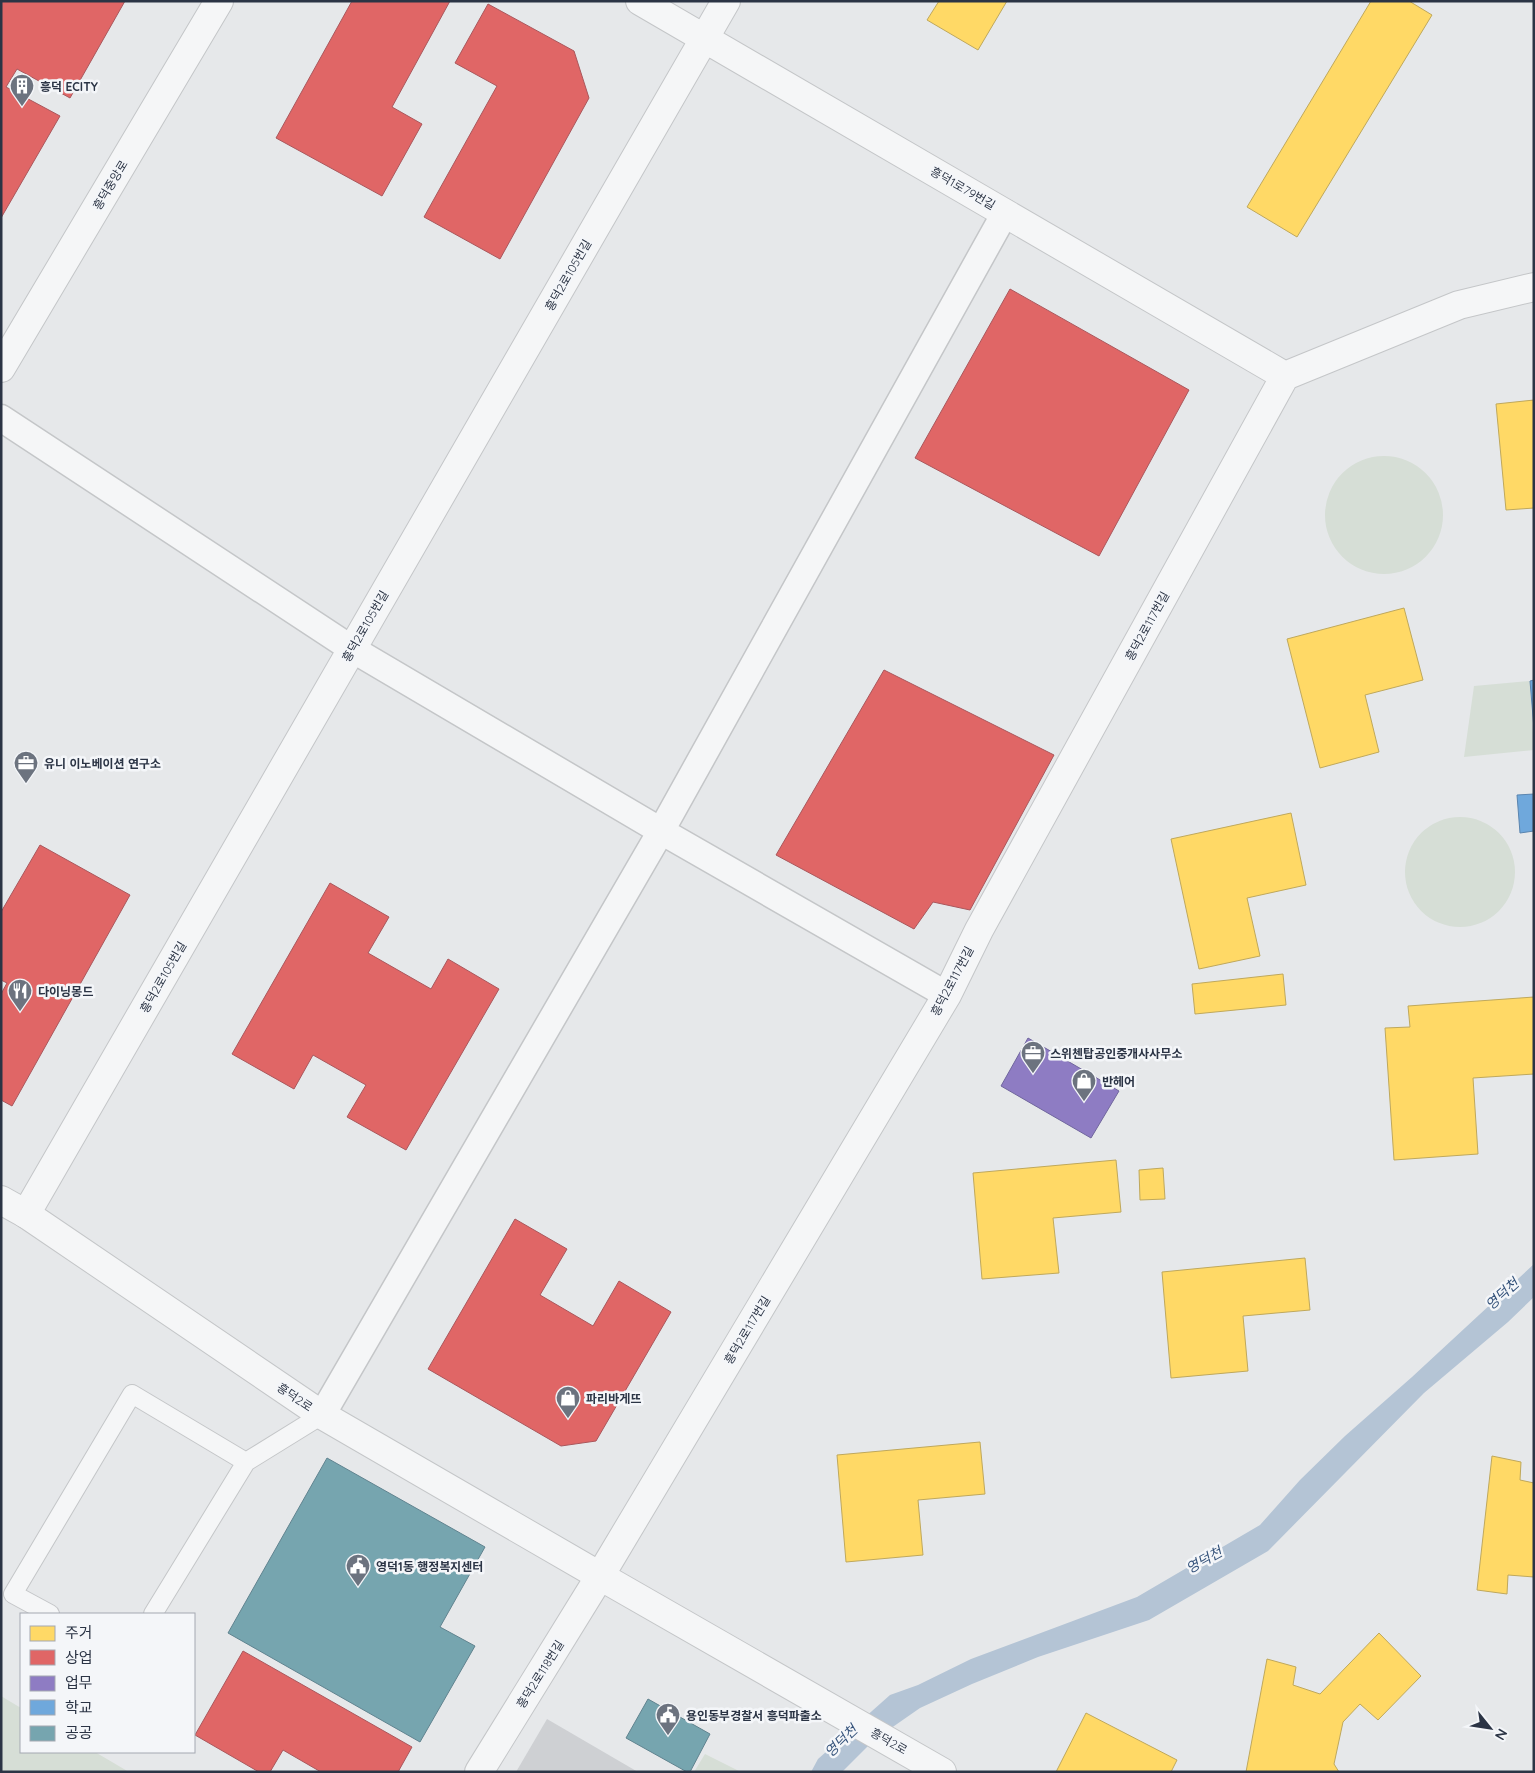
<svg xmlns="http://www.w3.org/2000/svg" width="1535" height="1773" font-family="Quicksand,'Noto Sans KR',sans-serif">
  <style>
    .green { fill: #d6ded6 }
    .water { fill: #b4c4d5 }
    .homes { fill: #ffd966; stroke: #bfa85c }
    .shops { fill: #e06666; stroke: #aa575c }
    .offices { fill: #8e7cc3; stroke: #70669d }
    .schools { fill: #6fa8dc; stroke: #5b85af }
    .public { fill: #76a5af; stroke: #60838f }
    .building { fill: #ced0d3 }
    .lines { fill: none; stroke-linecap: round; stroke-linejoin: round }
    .service-casing { stroke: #c4c6c8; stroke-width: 20 }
    .pedestrian-casing { stroke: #c4c6c8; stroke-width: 29 }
    .minor-casing { stroke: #c4c6c8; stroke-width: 30 }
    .tertiary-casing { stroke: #c4c6c8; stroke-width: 30 }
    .service { stroke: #f5f6f7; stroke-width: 18 }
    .pedestrian { stroke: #f5f6f7; stroke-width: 26 }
    .minor { stroke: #f5f6f7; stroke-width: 28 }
    .tertiary { stroke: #f5f6f7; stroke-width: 28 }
    .labels { text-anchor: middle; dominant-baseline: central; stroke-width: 5; stroke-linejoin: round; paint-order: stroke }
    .poi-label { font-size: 12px; font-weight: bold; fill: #2b3445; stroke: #f4f6f9; text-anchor: start }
    .street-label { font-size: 12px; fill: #2b3445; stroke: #f4f6f9 }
    .water-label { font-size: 14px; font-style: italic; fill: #34527a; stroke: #f4f6f9 }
  </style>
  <rect width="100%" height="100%" fill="#e6e8ea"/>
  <path class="green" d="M1325 515a59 59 0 1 1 118 0a59 59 0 1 1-118 0Z
    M1530 681 1534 750 1464 757 1474 686Z
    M1405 872a55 55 0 1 1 110 0a55 55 0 1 1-110 0Z
    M1 1696 21 1708V1752H95L129 1772H1Z
    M705 1754 741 1772H694Z"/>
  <path class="water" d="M1534 1264V1297L1508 1322 1424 1393 1268 1551 1149 1620 1038 1657 972 1684 920 1708 874 1740 842 1772H811L818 1759 890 1695 918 1685 971 1659 1137 1597 1260 1525 1300 1480 1345 1436 1412 1377Z"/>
  <path class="homes" d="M939 1H1007L978 50 927 20Z
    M1371 1H1409L1432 15 1297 237 1247 207Z
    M1534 400V508L1506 510 1496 404Z
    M1404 608 1423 680 1365 695 1379 752 1320 768 1287 639Z
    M1291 813 1306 885 1247 898 1260 956 1199 969 1171 839Z
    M1283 974 1286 1005 1195 1014 1192 984Z
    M1534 997V1074L1473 1078 1478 1154 1394 1160 1385 1028 1410 1027 1408 1006Z
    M1116 1160 1121 1212 1053 1218 1059 1273 982 1279 973 1173Z
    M1163 1168 1165 1199 1140 1200 1139 1170Z
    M1305 1258 1310 1310 1243 1316 1248 1371 1171 1378 1162 1272Z
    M980 1442 985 1494 918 1500 923 1555 846 1562 837 1455Z
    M1492 1456 1521 1462 1520 1480 1534 1483V1577L1508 1575 1507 1594 1477 1590Z
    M1379 1633 1421 1676 1378 1720 1360 1704 1343 1722 1334 1764 1339 1772H1246L1267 1659 1296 1667 1293 1685 1320 1694Z
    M1086 1713 1177 1760 1171 1772H1056Z"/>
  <path class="shops" d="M1 1H125L70 98 17 69 6 87 60 116 1 218Z
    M352 1H450L392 107 422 124 382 196 276 138Z
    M488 4 574 51 589 98 500 259 424 217 497 86 455 63Z
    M1010 289 1189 390 1099 556 915 458Z
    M884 670 1054 755 970 910 933 902 914 929 776 855Z
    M40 845 130 895 12 1106 1 1100V994L7 983 1 980V912Z
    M330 883 389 917 368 953 431 989 448 959 499 989 406 1150 347 1117 366 1085 313 1055 294 1089 232 1054Z
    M515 1219 567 1249 540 1295 593 1326 619 1281 671 1312 596 1441 561 1446 428 1369Z
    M243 1651 412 1747 398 1772H321L283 1750 270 1772H259L195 1735Z"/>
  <path class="offices" d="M1028 1038 1119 1091 1091 1138 1001 1086Z"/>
  <path class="schools" d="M1534 680V729L1530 681Z
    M1534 794V831L1520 833 1517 795Z"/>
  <path class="public" d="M327 1458 485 1547 440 1627 475 1646 420 1742 228 1633Z
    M648 1699 710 1734 690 1772H687L626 1738Z"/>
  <path class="building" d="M547 1719 638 1772H516Z"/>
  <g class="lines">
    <defs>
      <path id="service" d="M50 1614 13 1594 132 1394 246 1462
        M153 1614 246 1462 322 1415"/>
      <path id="pedestrian" d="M1 418 352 649 661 831 947 995
        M322 1415 661 831 1005 213"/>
      <path id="minor" d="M640 1 1285 376
        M1285 376 1459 305 1534 287
        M26 1214 726 1
        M600 1576 942 1772
        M479 1772 600 1576 947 995 979 930 1285 376"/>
      <path id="tertiary" d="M1 368 219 1
        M1 1200 26 1214 322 1415 600 1576"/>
    </defs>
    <use href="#service" class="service-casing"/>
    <use href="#pedestrian" class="pedestrian-casing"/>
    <use href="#minor" class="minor-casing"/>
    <use href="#tertiary" class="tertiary-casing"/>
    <use href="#service" class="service"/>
    <use href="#pedestrian" class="pedestrian"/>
    <use href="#minor" class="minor"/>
    <use href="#tertiary" class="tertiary"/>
  </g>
  <defs>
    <symbol id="building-pin" viewBox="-11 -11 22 30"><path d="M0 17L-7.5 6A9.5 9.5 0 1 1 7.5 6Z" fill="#6c737f" stroke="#f4f6f9"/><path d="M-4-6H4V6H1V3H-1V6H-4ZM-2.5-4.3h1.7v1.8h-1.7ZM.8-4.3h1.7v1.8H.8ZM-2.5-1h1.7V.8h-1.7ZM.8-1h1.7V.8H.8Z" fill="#fff"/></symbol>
    <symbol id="office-pin" viewBox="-11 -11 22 30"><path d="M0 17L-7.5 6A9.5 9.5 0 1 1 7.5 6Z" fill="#6c737f" stroke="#f4f6f9"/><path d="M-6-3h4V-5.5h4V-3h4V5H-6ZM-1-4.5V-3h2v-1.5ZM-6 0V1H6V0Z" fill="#fff"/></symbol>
    <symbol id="restaurant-pin" viewBox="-11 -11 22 30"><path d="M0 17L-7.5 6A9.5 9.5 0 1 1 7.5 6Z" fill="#6c737f" stroke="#f4f6f9"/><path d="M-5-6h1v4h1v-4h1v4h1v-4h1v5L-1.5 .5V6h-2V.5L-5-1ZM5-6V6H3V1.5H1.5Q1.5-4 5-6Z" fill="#fff"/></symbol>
    <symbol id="shop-pin" viewBox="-11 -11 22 30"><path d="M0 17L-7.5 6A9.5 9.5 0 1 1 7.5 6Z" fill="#6c737f" stroke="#f4f6f9"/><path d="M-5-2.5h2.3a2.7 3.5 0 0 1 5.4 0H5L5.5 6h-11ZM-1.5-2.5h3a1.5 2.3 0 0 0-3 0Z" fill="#fff"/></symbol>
    <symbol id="civic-pin" viewBox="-11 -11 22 30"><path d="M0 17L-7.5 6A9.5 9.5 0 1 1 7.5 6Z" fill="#6c737f" stroke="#f4f6f9"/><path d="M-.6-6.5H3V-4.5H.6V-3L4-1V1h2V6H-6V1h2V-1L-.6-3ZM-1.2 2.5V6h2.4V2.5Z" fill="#fff"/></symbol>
  </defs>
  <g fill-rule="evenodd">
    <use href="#building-pin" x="8" y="72" width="28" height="38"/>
    <use href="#office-pin" x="12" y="749" width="28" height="38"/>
    <use href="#restaurant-pin" x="6" y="977" width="28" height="38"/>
    <use href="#office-pin" x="1019" y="1039" width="28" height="38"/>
    <use href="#shop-pin" x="1070" y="1067" width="28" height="38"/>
    <use href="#shop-pin" x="554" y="1384" width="28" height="38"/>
    <use href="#civic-pin" x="344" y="1552" width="28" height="38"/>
    <use href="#civic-pin" x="654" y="1701" width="28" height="38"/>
  </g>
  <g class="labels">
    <g class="poi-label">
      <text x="40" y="86">흥덕 ECITY</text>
      <text x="44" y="763">유니 이노베이션 연구소</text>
      <text x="38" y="991">다이닝몽드</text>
      <text x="1050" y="1053">스위첸탑공인중개사사무소</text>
      <text x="1102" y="1081">반헤어</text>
      <text x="586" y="1398">파리바게뜨</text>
      <text x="376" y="1566">영덕1동 행정복지센터</text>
      <text x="686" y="1715">용인동부경찰서 흥덕파출소</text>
    </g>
    <g class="street-label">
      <text transform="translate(110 185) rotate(-59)">흥덕중앙로</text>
      <text transform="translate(963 188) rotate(30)">흥덕1로79번길</text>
      <text transform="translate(568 275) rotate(-60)">흥덕2로105번길</text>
      <text transform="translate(365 626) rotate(-60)">흥덕2로105번길</text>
      <text transform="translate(1147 626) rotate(-61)">흥덕2로117번길</text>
      <text transform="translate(163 977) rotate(-60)">흥덕2로105번길</text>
      <text transform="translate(952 981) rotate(-62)">흥덕2로117번길</text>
      <text transform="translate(747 1330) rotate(-59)">흥덕2로117번길</text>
      <text transform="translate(295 1397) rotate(34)">흥덕2로</text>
      <text transform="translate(540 1674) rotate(-58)">흥덕2로118번길</text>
      <text transform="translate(889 1741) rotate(30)">흥덕2로</text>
    </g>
    <g class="water-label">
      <text transform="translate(1502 1294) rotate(-42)">영덕천</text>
      <text transform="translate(1204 1560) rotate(-29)">영덕천</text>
      <text transform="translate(841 1741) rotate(-44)">영덕천</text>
    </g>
  </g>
  <rect width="1535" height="1773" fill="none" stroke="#2b3445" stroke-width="5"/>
  <rect x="20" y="1613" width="175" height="140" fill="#f4f6f9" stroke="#a4a8b1"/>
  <rect x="30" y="1626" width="25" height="15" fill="#ffd966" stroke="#a4a8b1"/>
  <text x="65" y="1638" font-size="15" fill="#2b3445">주거</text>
  <rect x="30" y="1650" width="25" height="15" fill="#e06666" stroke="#a4a8b1"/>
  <text x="65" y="1663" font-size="15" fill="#2b3445">상업</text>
  <rect x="30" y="1676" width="25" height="15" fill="#8e7cc3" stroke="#a4a8b1"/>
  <text x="65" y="1688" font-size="15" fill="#2b3445">업무</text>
  <rect x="30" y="1700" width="25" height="15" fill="#6fa8dc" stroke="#a4a8b1"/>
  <text x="65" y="1713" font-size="15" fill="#2b3445">학교</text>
  <rect x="30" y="1726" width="25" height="15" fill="#76a5af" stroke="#a4a8b1"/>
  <text x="65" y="1738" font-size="15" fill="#2b3445">공공</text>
  <g transform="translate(1490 1728) rotate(120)" stroke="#f4f6f9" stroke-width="4" paint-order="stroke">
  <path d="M0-4L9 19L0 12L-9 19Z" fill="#2b3445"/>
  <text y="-8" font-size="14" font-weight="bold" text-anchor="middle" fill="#2b3445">N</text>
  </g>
</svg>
